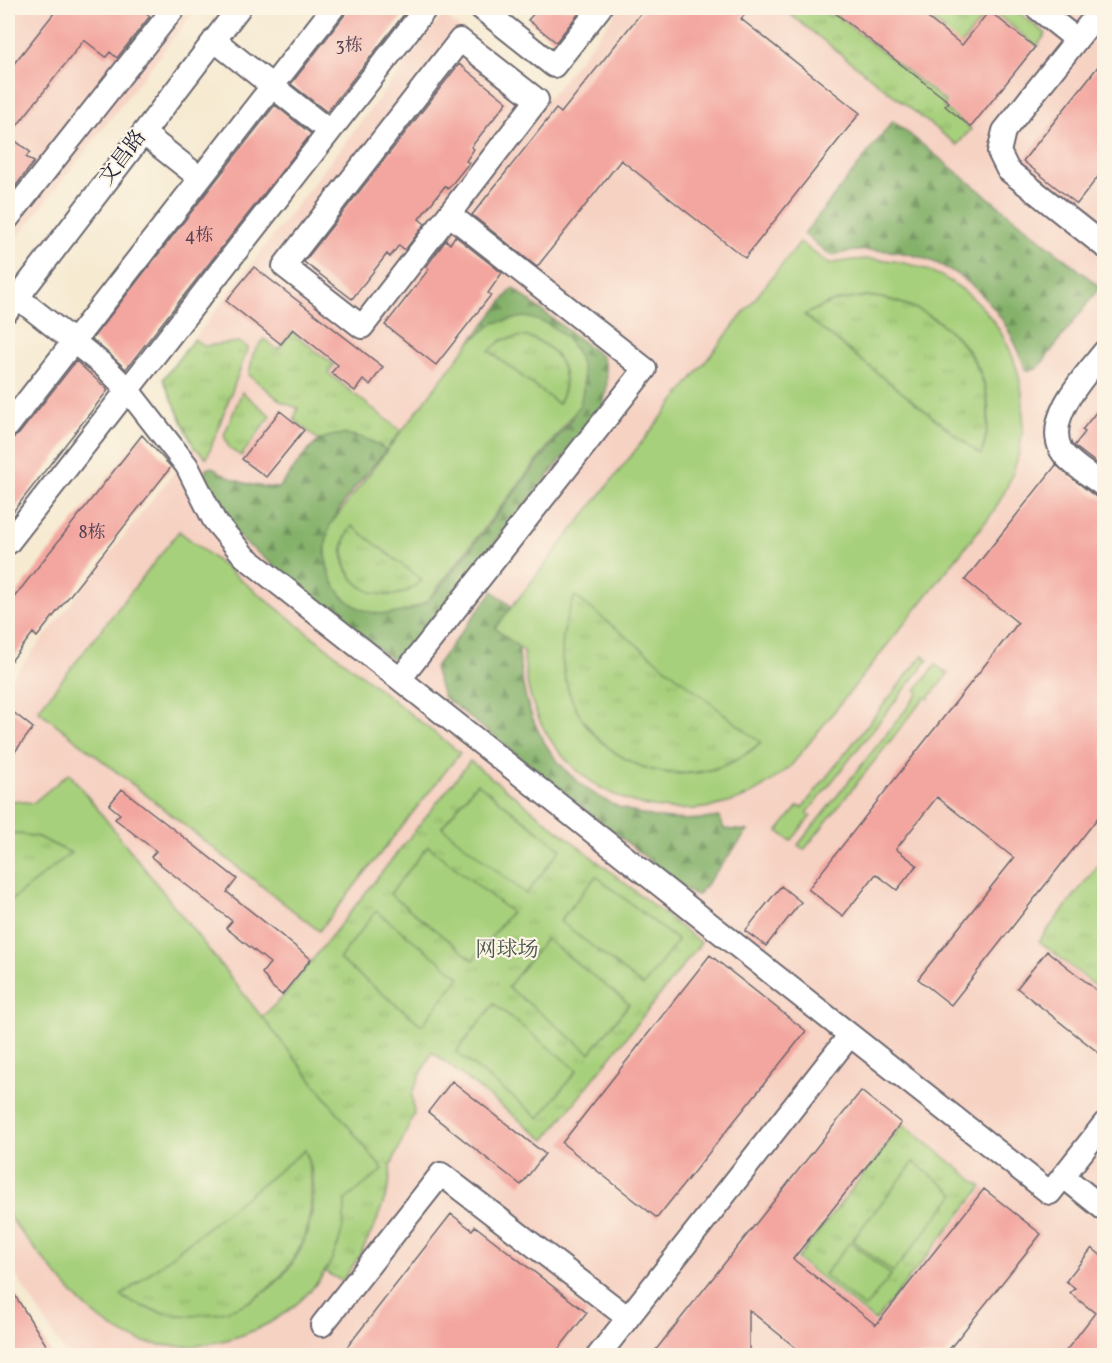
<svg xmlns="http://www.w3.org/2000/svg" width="1112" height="1363" font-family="Vollkorn,'Noto Serif SC',serif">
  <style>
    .built { fill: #f6d2c3 }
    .grass { fill: url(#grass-tufts); stroke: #64795b; stroke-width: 1.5 }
    .forest { fill: url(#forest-firs); stroke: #546a53; stroke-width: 1.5 }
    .pitch { fill: #a7d07b; stroke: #64795b; stroke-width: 1.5; fill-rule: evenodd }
    .building { fill: #f3a69f }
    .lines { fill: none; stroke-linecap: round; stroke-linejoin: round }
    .minor-casing { stroke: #6c6870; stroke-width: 26 }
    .minor { stroke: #fff; stroke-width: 22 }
    .labels { text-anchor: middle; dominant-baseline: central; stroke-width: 4.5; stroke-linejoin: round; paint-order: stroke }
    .number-label { font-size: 18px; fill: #564354 }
    .street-label { font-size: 21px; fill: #22223b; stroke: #fcf5e5 }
    .park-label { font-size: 21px; fill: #4a564e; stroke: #fcf5e5 }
  </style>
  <defs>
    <pattern id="grass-tufts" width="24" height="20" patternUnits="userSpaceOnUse" patternTransform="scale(1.5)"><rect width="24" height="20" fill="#a7d07b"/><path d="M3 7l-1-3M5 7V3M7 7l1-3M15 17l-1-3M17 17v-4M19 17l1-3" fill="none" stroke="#8fb26b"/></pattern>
    <pattern id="forest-firs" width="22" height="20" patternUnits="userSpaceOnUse" patternTransform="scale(1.5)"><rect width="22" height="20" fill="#85b26b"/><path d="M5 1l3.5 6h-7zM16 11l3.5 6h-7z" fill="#6c9059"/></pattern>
  </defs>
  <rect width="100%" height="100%" fill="#fcf5e5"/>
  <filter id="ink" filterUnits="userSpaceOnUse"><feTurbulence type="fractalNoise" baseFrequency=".0167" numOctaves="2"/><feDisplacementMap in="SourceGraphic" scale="12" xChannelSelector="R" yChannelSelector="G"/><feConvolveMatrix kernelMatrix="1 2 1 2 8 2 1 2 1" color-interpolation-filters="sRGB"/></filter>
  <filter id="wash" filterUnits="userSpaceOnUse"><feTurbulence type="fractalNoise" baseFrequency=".008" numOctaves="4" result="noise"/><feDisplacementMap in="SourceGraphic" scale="24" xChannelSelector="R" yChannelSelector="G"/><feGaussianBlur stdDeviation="1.35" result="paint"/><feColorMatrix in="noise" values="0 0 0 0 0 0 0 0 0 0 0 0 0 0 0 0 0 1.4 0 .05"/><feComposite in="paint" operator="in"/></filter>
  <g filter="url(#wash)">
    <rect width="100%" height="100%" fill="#f6ead1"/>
    <path class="built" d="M8 8H197L8 250Z
      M620 8H1104V1355L164 1356 139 1351 130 1355H66L8 1263V683L194 447 163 379 443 15 549 98Z"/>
    <path class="grass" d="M782 8H818L830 17 833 13 946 102 943 107 971 129 957 145Z
      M917 8H1013L1046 34 1037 46 990 9 956 51 940 38 945 30Z
      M866 296C948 303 1009 372 981 455L804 315 831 302Z
      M292 332 334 365 328 373 401 431 386 450C367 436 341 433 319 441L294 419 298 408 282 402 249 375 253 354 264 339 278 350Z
      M523 336C557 343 575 373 558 405L488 350 502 340Z
      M194 339 204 346 239 342 248 348 207 458 194 447 163 379Z
      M242 392 271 416 241 456 229 448 224 435Z
      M352 525 422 580C382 621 322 574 352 525Z
      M575 595 761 742C658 830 519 717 575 595Z
      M470 761 701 943 545 1140 432 1052 412 1093 414 1114 391 1166 389 1187 376 1223 359 1257 342 1281 325 1272 342 1229 345 1200 262 1017 283 997Z
      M8 832 38 837 71 853 8 903Z
      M1104 858V980L1098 988 1039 941Z
      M903 1124 982 1187 875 1321 797 1259Z
      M305 1149C340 1267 228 1358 121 1296Z"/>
    <path class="forest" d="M893 121 1100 287 1038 368 1026 371C997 280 924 235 830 255L804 234Z
      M513 288 602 357C609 377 608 390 602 409L402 659 396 661 387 656 243 541 225 521 204 478 206 469 212 467C234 482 252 487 278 488 291 475 305 450 319 441 340 428 369 437 386 450 351 495 297 539 343 597 385 610 403 626 438 590L571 420 583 392 575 348 494 323 470 342Z
      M493 591 512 607 496 628 519 647C521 761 606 835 720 817L724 829 748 831 698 895 692 894 443 696 434 668Z"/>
    <path class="pitch" d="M800 242 829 264C980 230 1077 389 991 515L790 767C771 782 751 797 728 803 623 832 525 759 524 651L495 628ZM866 296C947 302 1011 372 981 455L804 315 831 302ZM575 596 761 743C658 830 519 717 575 596Z
      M524 317C570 325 593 363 579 407L427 601C368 638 310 591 330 525L470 342 494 323ZM523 336C556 342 576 373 558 404L489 351 502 340ZM352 526 421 579 422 580C381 622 319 569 352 526Z
      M179 531 460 753 319 931 38 710Z
      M923 655 928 660 807 813 811 816 791 841 778 831 798 806 802 808Z
      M936 665 948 674 928 699 925 697 804 850 798 845 919 693 916 690Z
      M69 773 383 1170 345 1200C347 1301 235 1363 143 1342 100 1328 74 1297 47 1263 39 1253 10 1222 8 1212 4 1200 8 1152 8 1135 8 1058 7 981 8 903L71 853 38 837 8 832V800L33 803ZM305 1150C314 1169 315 1192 312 1212 297 1305 198 1342 121 1296Z
      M477 783 561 849 526 894 442 827Z
      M428 846 511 912 473 960 390 894Z
      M596 876 678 941 643 986 560 921Z
      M376 911 460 977 422 1025 339 959Z
      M546 939 629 1004 590 1053 508 987Z
      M494 1004 577 1070 539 1118 456 1052Z
      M914 1162 955 1194 893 1272 852 1240Z
      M850 1242 891 1275 865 1308 824 1275Z"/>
    <g id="blocks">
      <path class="building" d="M58 8H140L150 16 117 58 110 52 106 57 84 40 9 136 30 152 26 157 34 162 8 196V71Z
        M347 8H409L327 112 291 84 344 16Z
        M539 8H583L556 42 528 20Z
        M645 8H750L741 19 860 113 745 258 621 160 537 267 472 215 556 109 561 113Z
        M829 8H915L962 45 989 11 1035 47 971 127 945 106 949 102Z
        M1104 59V169L1077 204 1023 161Z
        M459 64 507 102 471 147 474 149 466 161 469 163 448 189 445 186 419 219 425 224 405 250 399 245 390 257 387 254 352 299 304 262Z
        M275 105 311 134 126 369 92 339Z
        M455 236 502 273 488 293 491 295 436 365 385 325 429 269 426 267 446 240 450 244Z
        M254 267 383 367 370 385 363 380 355 391 331 373 338 365 293 329 281 344 226 301Z
        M76 361 108 390 8 518V441L19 434Z
        M1104 402V469L1074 446 1085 432 1082 430Z
        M280 411 304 430 266 477 242 459Z
        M142 435 171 467 37 637 33 633 8 665V605Z
        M1056 465 1096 497 1104 499V810L951 1005 918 979 1014 858 937 797 896 849 917 865 897 890 876 874 843 916 808 889 1018 623 965 580Z
        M8 708 33 728 8 761Z
        M122 789 237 879 227 892 311 959 282 995 272 987 262 973 270 963 226 928 232 921 151 857 156 851 115 819 120 814 109 805Z
        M781 886 801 902 766 946 745 931Z
        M1047 951 1104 996V1057L1017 988Z
        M710 955 806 1031 657 1218 562 1143Z
        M452 1081 545 1154 521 1185 428 1112Z
        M861 1091 901 1123 793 1259 876 1325 984 1189 1041 1234 944 1356H806L749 1310V1356H651Z
        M451 1214 472 1230 475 1226 587 1313 553 1356H340Z
        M1092 1248 1104 1258V1356H1062L1095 1313 1070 1293 1075 1288 1066 1281Z
        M8 1284 53 1356H8Z"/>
    </g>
  </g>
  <g filter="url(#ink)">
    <use href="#blocks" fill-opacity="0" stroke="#6c6870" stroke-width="1.5"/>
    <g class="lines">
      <defs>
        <path id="minor" d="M481 8 554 66 600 8
          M1037 8 1076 39
          M1102 8 1004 131 999 152 1008 170 1104 246
          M214 40 329 131
          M460 40 537 100 362 327 284 266Z
          M143 133 200 178
          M8 218 174 8
          M17 297 103 365 127 389 187 466 214 520 244 556 1050 1193 1104 1124
          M8 310 239 8
          M1104 352C1086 375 1044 417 1061 450 1069 464 1092 476 1104 486
          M8 426 333 8
          M8 543 426 8
          M400 679 645 369 449 214
          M1063 1176 1104 1209
          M322 1325 441 1174 628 1318
          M598 1356 850 1035"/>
      </defs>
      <use href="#minor" class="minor-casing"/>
      <use href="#minor" class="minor"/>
    </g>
  </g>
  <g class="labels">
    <g class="number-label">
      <text x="349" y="46">3栋</text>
      <text x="199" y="236">4栋</text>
      <text x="92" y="533">8栋</text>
    </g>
    <g class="street-label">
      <text transform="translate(123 158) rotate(-53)">文昌路</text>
    </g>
    <g class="park-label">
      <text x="507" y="950">网球场</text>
    </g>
  </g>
  <rect width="1112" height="1363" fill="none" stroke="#fcf5e5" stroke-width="30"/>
</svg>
